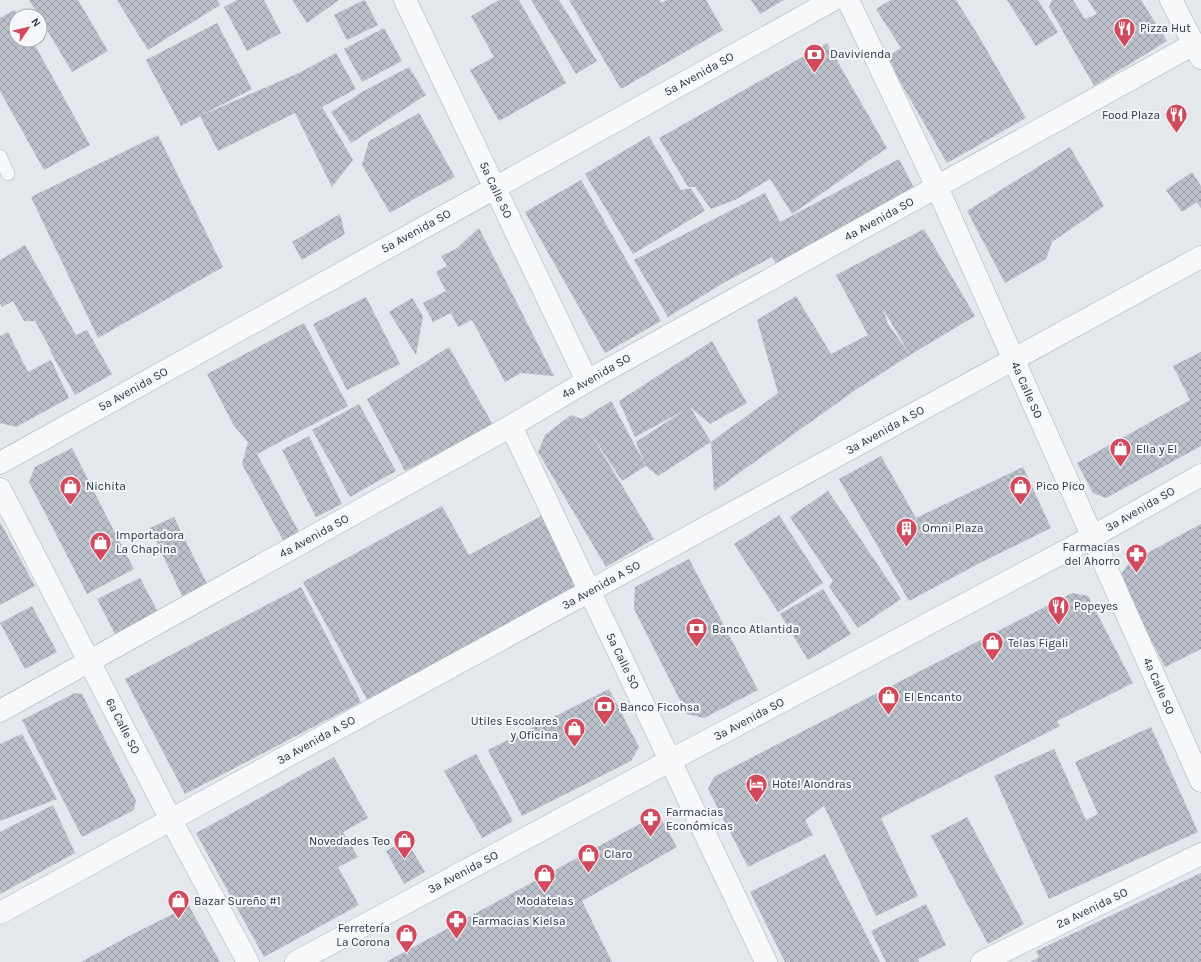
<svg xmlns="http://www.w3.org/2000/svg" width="1201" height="962" font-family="Karla,sans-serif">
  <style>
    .building { fill: url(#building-cross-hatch); fill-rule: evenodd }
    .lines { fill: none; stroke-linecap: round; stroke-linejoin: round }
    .service-casing { stroke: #a9aeb7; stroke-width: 14 }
    .minor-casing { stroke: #a9aeb7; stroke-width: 23 }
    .tertiary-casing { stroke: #a9aeb7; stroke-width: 23 }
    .service { stroke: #f7f8fa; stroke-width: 13 }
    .minor { stroke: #f7f8fa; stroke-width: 22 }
    .tertiary { stroke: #f7f8fa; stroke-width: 22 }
    .labels { text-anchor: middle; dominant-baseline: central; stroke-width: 4; stroke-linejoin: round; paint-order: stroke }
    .poi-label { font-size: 12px; fill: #2b3445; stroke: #f4f6f9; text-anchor: start }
    .street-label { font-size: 12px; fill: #2b3445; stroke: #f4f6f9 }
  </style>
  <defs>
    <pattern id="building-cross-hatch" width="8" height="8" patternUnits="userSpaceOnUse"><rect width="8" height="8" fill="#bbc0ca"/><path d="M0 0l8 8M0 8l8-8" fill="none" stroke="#989da6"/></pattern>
  </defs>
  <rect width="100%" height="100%" fill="#e4e7ec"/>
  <path class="building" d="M29 0H78L108 51 72 72 40 18V16H39Z
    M117 0H217L220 5 148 50Z
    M237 0H264L281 33 247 51 224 7Z
    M292 0H339L307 23Z
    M364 0H365L378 25 347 40 334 15Z
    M499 0H519L566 83 499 121 470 70 494 57 471 16Z
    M531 0H559L597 61 576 74Z
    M569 0H660L661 3 667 0H706L723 30 621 89Z
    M751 0H784L760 14Z
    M891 0H956L978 35 1026 118 947 163 899 80 888 56 901 48 876 9Z
    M1007 0H1038L1058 32 1036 46Z
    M1052 0H1073L1085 19 1097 14 1088 0H1141L1167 41 1094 86 1049 7Z
    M15 10 18 16H16V40H32L90 145 44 170 0 91V18Z
    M217 23 252 89 181 126 146 60Z
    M384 28 402 61 362 82 344 49Z
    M827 43 887 148 792 214 770 179 735 200 711 209 695 187H688L659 138Z
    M336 53 356 89 322 107 353 160 332 187 295 113 218 151 200 116 301 72Z
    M409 67 426 95 351 143 331 112 362 92Z
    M419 113 455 177 421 195 390 213 362 165 369 141Z
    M158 135 223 267 98 338 31 197Z
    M649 136 681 190 691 188 705 211 633 254 585 174Z
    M1070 147 1104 206 1052 242 1046 259 1005 283 967 211Z
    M899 159 916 192 777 266 772 257 725 282 668 317 634 260 765 193 780 222Z
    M1192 172 1201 186V208L1197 202 1182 212 1166 190Z
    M581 180 661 321 605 353 525 212Z
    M340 214 345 234 302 260 292 242Z
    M479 228 554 376 521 373 505 382 472 320 458 327 451 313 433 322 423 303 446 291 436 272 447 266 441 256 456 249Z
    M924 229 975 316 910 355 854 391 714 491 711 442 778 393 757 320 796 296 831 354 868 335 836 275ZM883 309 909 353 888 324Z
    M25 245 76 335 87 330 112 374 75 395 50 351 64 342 51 350 35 321H24L13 301 2 307 0 303V260Z
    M366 297 400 364 347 390 313 324Z
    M412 298 423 316 416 355 389 312Z
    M304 323 348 406 257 454 300 534 284 542 242 464 248 442 234 426 207 374Z
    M8 332 28 372 51 360 69 398 16 427 0 423V336Z
    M712 341 747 403 710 424 690 407 711 442 658 476 646 466 622 481 588 429 654 539 606 567 538 452 545 435 571 415 582 419 611 401 645 464 636 442 685 410 635 437 619 401Z
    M449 347 493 425 405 471 367 399Z
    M1201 352V446L1106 498 1093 493 1077 463 1190 400 1173 366Z
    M359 404 396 471 350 497 312 430Z
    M309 436 342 504 316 517 282 450Z
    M72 448 113 529 134 569 87 594 29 482 35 467Z
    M881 456 916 518 1023 467 1051 528 978 564 909 601 839 479Z
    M828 491 901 599 858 628 829 587 833 581 790 517Z
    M442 506 469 555 541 516 581 588 369 703 303 582Z
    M779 515 823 583 778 612 734 544Z
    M174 517 207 584 182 596 150 528Z
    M0 522 35 586 0 605Z
    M1201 524V649L1165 667 1119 577 1129 563Z
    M689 559 758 690 704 718 687 714 634 609 635 587Z
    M140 578 158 612 115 634 97 599Z
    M301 587 361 702 185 794 125 679Z
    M823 589 851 634 808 660 780 614Z
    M1072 593 1088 596 1133 683 1057 721 1060 726 881 818 918 896 876 916 824 806 805 820 813 835 748 867 708 789 714 777Z
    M32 606 57 652 25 669 0 623Z
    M609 689 639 747 631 761 522 816 488 750Z
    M75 693 82 694 136 801 134 810 82 837 22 720Z
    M1151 727 1198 832 1049 899 994 776 1054 749 1086 820 1098 814 1075 762Z
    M22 734 57 799 0 821V744Z
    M476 754 513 821 482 838 444 771Z
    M334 757 368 818 343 832 358 857 338 867 359 905 264 957 196 833Z
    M53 805 75 853 0 894V832Z
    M658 814 677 847 582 901 612 962H386Z
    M967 817 1024 924 988 944 931 836Z
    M406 840 425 872 404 884 386 851Z
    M825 854 880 962H785L750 892Z
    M1201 873V962H1030L1039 957 1036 951Z
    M926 904 946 945 918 959 919 962H886L871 931Z
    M189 906 220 962H81L131 935Z"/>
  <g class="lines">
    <defs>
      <path id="service" d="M0 156 8 174"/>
      <path id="minor" d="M405 0 587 381
        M848 0 937 187 1201 781
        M1171 0 1201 58
        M511 426 766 962
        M0 463 833 0
        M0 489 171 820 248 962
        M0 711 511 426 587 381 1194 44
        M0 913 1201 257
        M982 962 1201 854"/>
      <path id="tertiary" d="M296 962 671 760 1092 537 1201 475"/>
    </defs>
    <use href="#service" class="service-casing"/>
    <use href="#minor" class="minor-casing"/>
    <use href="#tertiary" class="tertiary-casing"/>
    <use href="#service" class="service"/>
    <use href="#minor" class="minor"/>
    <use href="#tertiary" class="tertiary"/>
  </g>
  <defs>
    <symbol id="restaurant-pin" viewBox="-11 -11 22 30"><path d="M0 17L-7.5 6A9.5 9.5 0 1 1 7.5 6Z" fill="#d1495b" stroke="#f4f6f9"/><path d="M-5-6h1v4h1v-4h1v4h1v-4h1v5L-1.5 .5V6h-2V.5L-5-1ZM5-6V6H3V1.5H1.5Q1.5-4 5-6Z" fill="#fff"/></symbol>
    <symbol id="bank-pin" viewBox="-11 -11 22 30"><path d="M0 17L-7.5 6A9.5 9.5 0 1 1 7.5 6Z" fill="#d1495b" stroke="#f4f6f9"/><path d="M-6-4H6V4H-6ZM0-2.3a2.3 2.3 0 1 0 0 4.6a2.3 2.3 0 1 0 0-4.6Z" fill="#fff"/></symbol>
    <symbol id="shop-pin" viewBox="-11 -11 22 30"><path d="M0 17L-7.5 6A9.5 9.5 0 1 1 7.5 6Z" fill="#d1495b" stroke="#f4f6f9"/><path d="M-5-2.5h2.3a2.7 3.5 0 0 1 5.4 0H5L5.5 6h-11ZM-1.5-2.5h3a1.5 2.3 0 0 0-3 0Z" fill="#fff"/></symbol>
    <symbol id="building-pin" viewBox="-11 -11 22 30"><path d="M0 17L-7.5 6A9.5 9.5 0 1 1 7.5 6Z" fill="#d1495b" stroke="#f4f6f9"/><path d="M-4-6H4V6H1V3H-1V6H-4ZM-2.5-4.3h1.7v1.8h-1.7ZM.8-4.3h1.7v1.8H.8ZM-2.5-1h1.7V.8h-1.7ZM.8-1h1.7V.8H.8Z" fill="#fff"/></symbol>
    <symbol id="pharmacy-pin" viewBox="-11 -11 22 30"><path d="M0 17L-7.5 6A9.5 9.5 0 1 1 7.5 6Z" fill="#d1495b" stroke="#f4f6f9"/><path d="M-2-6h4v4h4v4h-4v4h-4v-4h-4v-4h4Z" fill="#fff"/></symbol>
    <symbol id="hotel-pin" viewBox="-11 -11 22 30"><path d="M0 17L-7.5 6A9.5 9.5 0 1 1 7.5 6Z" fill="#d1495b" stroke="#f4f6f9"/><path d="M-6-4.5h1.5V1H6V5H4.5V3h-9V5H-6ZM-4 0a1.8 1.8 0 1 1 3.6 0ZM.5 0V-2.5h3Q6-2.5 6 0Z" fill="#fff"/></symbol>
  </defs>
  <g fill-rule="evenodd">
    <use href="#restaurant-pin" x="1112" y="16" width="25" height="34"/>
    <use href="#bank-pin" x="802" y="42" width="25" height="34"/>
    <use href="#restaurant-pin" x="1164" y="102" width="25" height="34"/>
    <use href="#shop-pin" x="1108" y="436" width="25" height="34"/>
    <use href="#shop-pin" x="58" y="474" width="25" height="34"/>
    <use href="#shop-pin" x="1008" y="474" width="25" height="34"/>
    <use href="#building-pin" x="894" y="516" width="25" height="34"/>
    <use href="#shop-pin" x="88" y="530" width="25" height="34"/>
    <use href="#pharmacy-pin" x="1124" y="542" width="25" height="34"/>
    <use href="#restaurant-pin" x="1046" y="594" width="25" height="34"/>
    <use href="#bank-pin" x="684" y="616" width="25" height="34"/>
    <use href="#shop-pin" x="980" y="630" width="25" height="34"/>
    <use href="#shop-pin" x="876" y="684" width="25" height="34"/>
    <use href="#bank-pin" x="592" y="694" width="25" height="34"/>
    <use href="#shop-pin" x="562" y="716" width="25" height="34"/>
    <use href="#hotel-pin" x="744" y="772" width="25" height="34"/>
    <use href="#pharmacy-pin" x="638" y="806" width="25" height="34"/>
    <use href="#shop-pin" x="392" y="828" width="25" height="34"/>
    <use href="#shop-pin" x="576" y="842" width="25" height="34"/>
    <use href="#shop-pin" x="532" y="862" width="25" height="34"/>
    <use href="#shop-pin" x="166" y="888" width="25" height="34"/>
    <use href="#pharmacy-pin" x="444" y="908" width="25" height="34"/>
    <use href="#shop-pin" x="394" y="922" width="25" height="34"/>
  </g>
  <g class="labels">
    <g class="poi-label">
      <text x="1140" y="28">Pizza Hut</text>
      <text x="830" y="54">Davivienda</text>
      <text x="1160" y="115" text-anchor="end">Food Plaza</text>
      <text x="1136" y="449">Ella y El</text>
      <text x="86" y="486">Nichita</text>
      <text x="1036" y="486">Pico Pico</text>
      <text x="922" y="528">Omni Plaza</text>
      <text x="116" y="535">Importadora<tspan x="116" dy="14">La Chapina</tspan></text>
      <text x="1120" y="547" text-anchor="end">Farmacias<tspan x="1120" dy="14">del Ahorro</tspan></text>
      <text x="1074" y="606">Popeyes</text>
      <text x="712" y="629">Banco Atlantida</text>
      <text x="1008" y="643">Telas Figali</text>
      <text x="904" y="697">El Encanto</text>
      <text x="620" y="707">Banco Ficohsa</text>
      <text x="558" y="721" text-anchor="end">Utiles Escolares<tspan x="558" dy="14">y Oficina</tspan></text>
      <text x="772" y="784">Hotel Alondras</text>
      <text x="666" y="812">Farmacias<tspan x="666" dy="14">Económicas</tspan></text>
      <text x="390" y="841" text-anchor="end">Novedades Teo</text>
      <text x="604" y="854">Claro</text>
      <text x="194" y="901">Bazar Sureño #1</text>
      <text x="545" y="901" text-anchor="middle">Modatelas</text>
      <text x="472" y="921">Farmacias Kielsa</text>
      <text x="390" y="928" text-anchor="end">Ferretería<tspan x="390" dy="14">La Corona</tspan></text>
    </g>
    <g class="street-label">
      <text transform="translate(699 74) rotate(-29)">5a Avenida SO</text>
      <text transform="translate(496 190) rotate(65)">5a Calle SO</text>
      <text transform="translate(879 219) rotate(-29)">4a Avenida SO</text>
      <text transform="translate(416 231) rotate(-29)">5a Avenida SO</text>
      <text transform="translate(596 376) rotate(-30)">4a Avenida SO</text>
      <text transform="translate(133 389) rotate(-29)">5a Avenida SO</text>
      <text transform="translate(1027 390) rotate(66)">4a Calle SO</text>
      <text transform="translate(885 430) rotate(-29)">3a Avenida A SO</text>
      <text transform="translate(1140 509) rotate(-30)">3a Avenida SO</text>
      <text transform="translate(314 536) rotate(-29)">4a Avenida SO</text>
      <text transform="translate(601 585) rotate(-29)">3a Avenida A SO</text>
      <text transform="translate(623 661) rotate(64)">5a Calle SO</text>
      <text transform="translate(1159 686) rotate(66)">4a Calle SO</text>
      <text transform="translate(749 719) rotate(-28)">3a Avenida SO</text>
      <text transform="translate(123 726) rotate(63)">6a Calle SO</text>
      <text transform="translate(316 740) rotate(-29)">3a Avenida A SO</text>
      <text transform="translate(463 872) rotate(-28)">3a Avenida SO</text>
      <text transform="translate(1092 908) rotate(-26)">2a Avenida SO</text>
    </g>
  </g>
  <g transform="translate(28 28) rotate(55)"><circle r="19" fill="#f4f6f9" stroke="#a4a8b1"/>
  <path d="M0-3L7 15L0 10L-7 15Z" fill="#d1495b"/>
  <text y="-6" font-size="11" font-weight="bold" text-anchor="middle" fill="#2b3445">N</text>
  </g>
</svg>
